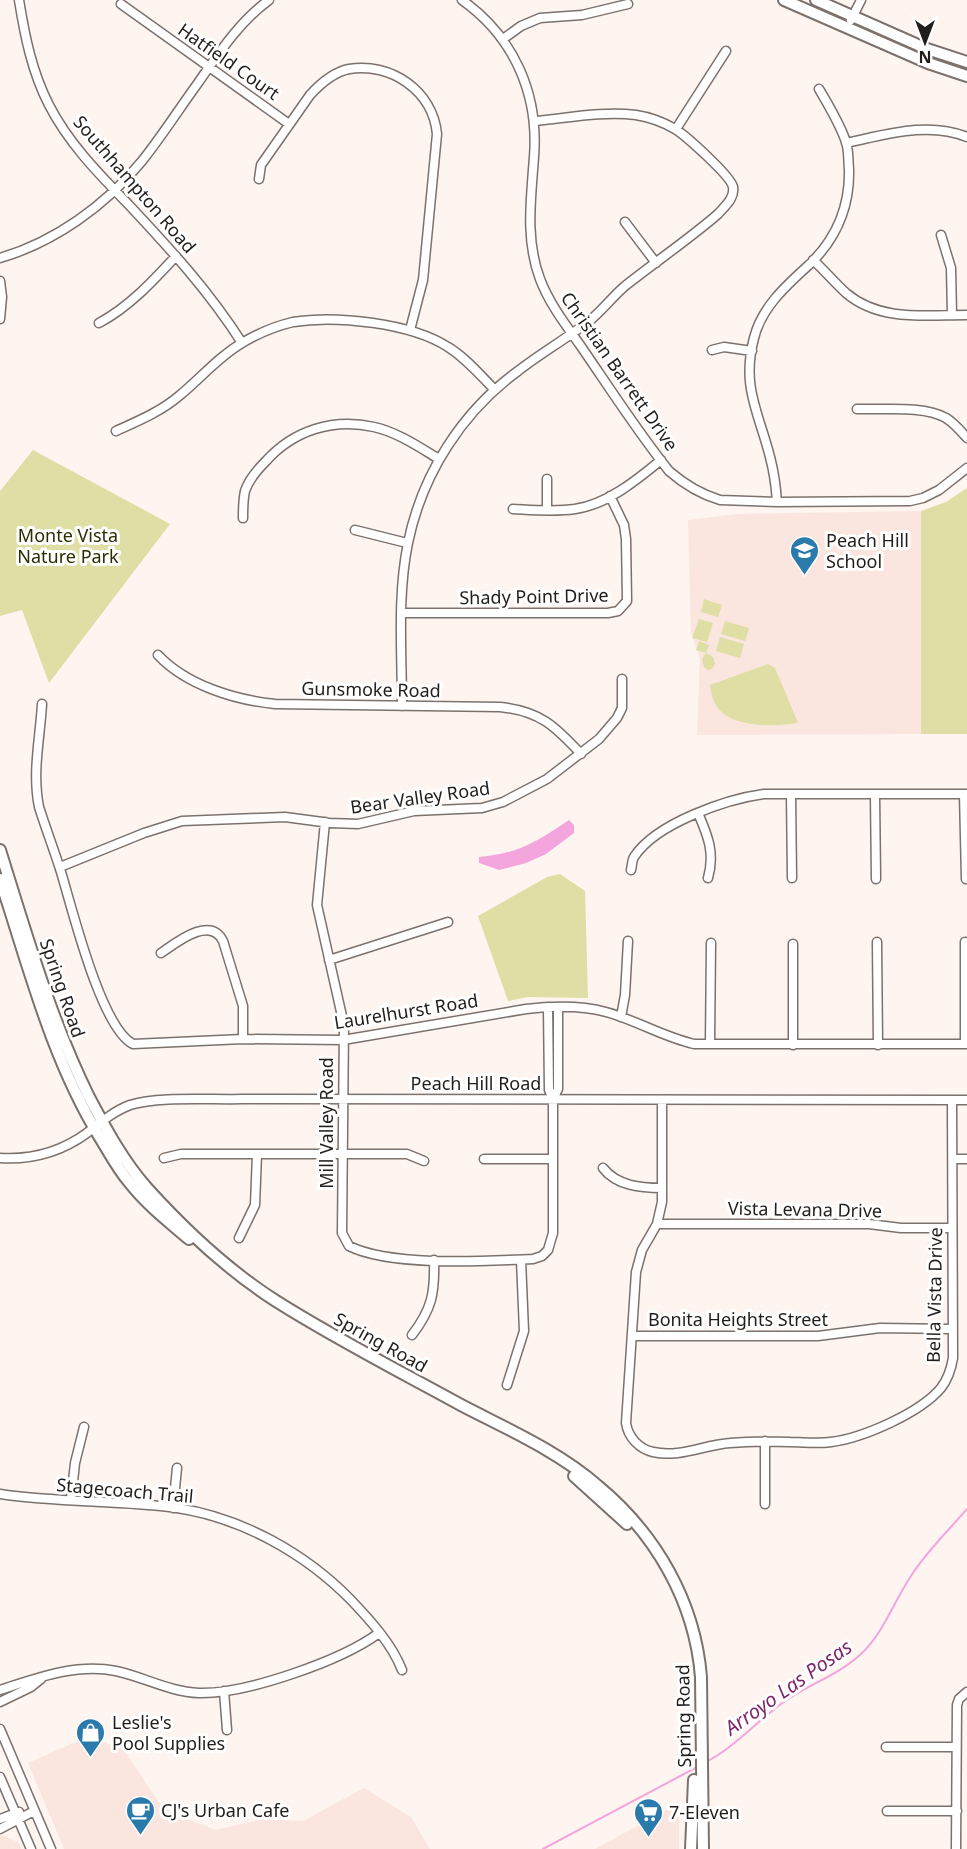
<svg xmlns="http://www.w3.org/2000/svg" width="967" height="1849" font-family="'Noto Sans',sans-serif">
  <style>
    .built { fill: #fae6de }
    .green { fill: #dfdea4 }
    .water { fill: #f4a5de }
    .lines { fill: none; stroke-linecap: round; stroke-linejoin: round }
    .stream { stroke: #f4a5de; stroke-width: 2 }
    .minor-casing { stroke: #7b716d; stroke-width: 11 }
    .major-casing { stroke: #7b716d; stroke-width: 14 }
    .minor { stroke: #fff; stroke-width: 8 }
    .major { stroke: #fff; stroke-width: 10 }
    .labels { text-anchor: middle; dominant-baseline: central; stroke-width: 6; stroke-linejoin: round; paint-order: stroke }
    .street-label { font-size: 18px; fill: #211d1b; stroke: #fff }
    .park-label { font-size: 18px; fill: #2e2c02; stroke: #fff }
    .poi-label { font-size: 18px; fill: #211d1b; stroke: #fff; text-anchor: start }
    .water-label { font-size: 20px; font-style: italic; fill: #7f266c; stroke: #fff }
  </style>
  <rect width="100%" height="100%" fill="#fef4f0"/>
  <path class="built" d="M921 511V734L697 735 700 659 691 633 688 520 738 514Z
    M89 1736 124 1750 164 1810 216 1830 263 1819 303 1821 364 1788 411 1817 430 1849H64L28 1763Z
    M679 1806V1849H595L670 1808Z
    M2 1835 18 1842 21 1849H0V1836Z"/>
  <path class="green" d="M33 450 170 524 49 683 22 610 0 616V491Z
    M967 488V734H921V511L946 502Z
    M704 599 722 605 718 617 701 612Z
    M699 619 713 623 707 642 692 638Z
    M725 621 749 628 745 641 721 634Z
    M720 637 744 644 740 658 716 651Z
    M699 641 709 645 706 653 713 657 715 664 712 669 708 670 704 667 702 659 706 653 696 650Z
    M768 664 775 668 798 723C773 727 723 729 713 699 711 694 711 689 710 685Z
    M560 874 585 891 588 998 528 997 508 1001 478 916 547 877Z"/>
  <path class="water" d="M569 820 574 825V833L546 854 526 863 499 870 479 863V857C518 854 538 841 569 820Z"/>
  <g class="lines">
    <path class="stream" d="M704 1763C734 1748 755 1723 781 1704 806 1685 838 1676 862 1653 884 1632 894 1601 911 1576 926 1552 948 1531 967 1509
      M543 1849 699 1766"/>
    <defs>
      <path id="minor" d="M19 0C25 37 32 72 49 105 69 144 99 174 129 205 171 250 209 291 242 343
        M462 0C514 37 539 94 534 157 531 199 525 239 540 279 549 303 565 324 580 345 609 387 637 431 669 471 685 485 700 494 720 500L777 502 910 501 923 498 939 490 967 468
        M121 4 289 124
        M851 20 861 0
        M503 39 521 26 540 18 582 15 628 4
        M676 129 726 51
        M846 143C885 135 928 121 967 137
        M259 179 261 165 310 95C320 84 334 72 349 69 391 62 433 91 437 134L423 280 410 330
        M625 222 656 263
        M941 235 951 268 952 315
        M0 258C55 242 106 205 142 161 162 136 179 109 198 83 219 53 239 22 269 0
        M813 260C825 271 835 283 846 293 880 322 926 315 967 315
        M0 281 2 297 0 319
        M99 323C129 307 153 281 176 256
        M712 350 724 347 752 351
        M857 409C882 410 924 405 946 418 954 423 961 431 967 438
        M116 431C138 421 160 412 179 396 201 378 218 357 242 343 257 334 276 326 293 322 336 315 411 323 448 347 466 358 480 375 495 390
        M547 479V510
        M777 502C776 487 774 472 770 457 759 413 741 387 754 338 762 306 788 284 811 263 837 237 850 206 849 169 848 160 849 151 846 142 840 124 829 106 819 89
        M513 509C533 510 555 512 575 509 606 505 637 480 661 460
        M243 518C243 509 243 500 245 491 249 479 258 469 266 461 294 430 333 418 374 427 397 432 419 447 439 459
        M355 530 407 543
        M401 613H608L618 611 627 601 626 539 624 525 610 496
        M158 655C186 685 235 700 275 704L500 707C540 711 555 726 581 754
        M42 704C40 739 32 772 39 807 46 829 54 850 61 872 72 908 101 1028 133 1044L243 1039 343 1040 526 1009C552 1006 580 1005 606 1012 636 1020 663 1037 694 1044H967
        M402 706C402 652 397 596 408 543 422 474 462 412 518 371 541 353 566 339 589 321 602 311 612 297 625 286 655 262 688 240 718 214 725 206 735 198 733 187 731 176 685 135 675 129 663 122 649 117 636 115 602 111 568 118 535 121
        M791 794 792 878
        M964 794 966 879
        M875 795 876 879
        M698 813C708 836 715 853 708 878
        M325 822 317 905 344 1025 342 1233 349 1246C391 1267 486 1261 533 1259L542 1256 548 1250 553 1233V1099L549 1090 548 1007
        M60 867 144 833 182 821 285 817 330 823 358 824 414 811 482 808 503 802 547 779 599 739 617 718 622 708V679
        M631 870C632 866 632 860 634 857 656 823 727 799 764 794H967
        M877 942 878 1045
        M965 942V1044
        M161 953C176 943 210 915 223 941L243 1006V1039
        M329 960 448 922
        M621 1017 625 995 628 941
        M710 1044 711 943
        M793 1045V944
        M553 1099 558 1089V1007
        M662 1100V1202L657 1224 642 1250 636 1272 626 1423C628 1437 639 1449 653 1452 680 1458 703 1445 730 1443 750 1441 769 1441 790 1442 803 1442 817 1444 831 1442 863 1438 920 1413 941 1388 948 1379 951 1370 953 1358L952 1100
        M0 1158C33 1160 61 1152 87 1133 101 1122 114 1111 130 1105 158 1096 211 1100 242 1099L967 1100
        M164 1158 181 1154H407L424 1161
        M484 1159H553
        M953 1159H967
        M603 1168C617 1186 641 1188 662 1188
        M657 1224H869L901 1228H952
        M239 1238 255 1205 257 1154
        M412 1335C432 1309 435 1293 434 1260
        M632 1336H818L880 1328 952 1329
        M507 1385 524 1331 521 1260
        M765 1441V1504
        M0 1494C58 1503 118 1500 177 1508 242 1518 305 1553 351 1600 370 1620 392 1644 402 1670
        M71 1500 75 1463 84 1427
        M173 1508 177 1468
        M0 1690C37 1678 76 1663 116 1671 144 1677 170 1692 199 1693 246 1694 341 1661 379 1633
        M224 1691 227 1730
        M0 1702 31 1687 41 1679
        M0 1729 51 1849
        M886 1747H956
        M0 1777 31 1849
        M887 1811H957
        M0 1819 19 1812
        M0 1829 34 1811
        M956 1849 957 1705 959 1699 967 1692"/>
      <path id="major" d="M784 0 928 63 967 76
        M816 0 927 49 967 62
        M0 850C26 933 50 1018 89 1097 106 1129 123 1161 147 1188 185 1230 229 1271 276 1301 336 1339 399 1371 461 1405 507 1429 558 1451 598 1486 656 1534 695 1602 701 1677L703 1849
        M0 879C29 967 51 1057 99 1136 109 1152 117 1168 129 1182 146 1204 168 1221 189 1239
        M574 1476 627 1524
        M691 1849 694 1780"/>
    </defs>
    <use href="#minor" class="minor-casing"/>
    <use href="#major" class="major-casing"/>
    <use href="#minor" class="minor"/>
    <use href="#major" class="major"/>
  </g>
  <defs>
    <symbol id="school-pin" viewBox="-11 -11 22 30"><path d="M0 17L-7.5 6A9.5 9.5 0 1 1 7.5 6Z" fill="#2a7bac" stroke="#fff"/><path d="M0-5L7-2L0 1L-7-2ZM-4 1L0 2.5L4 1V4Q0 6-4 4Z" fill="#fff"/></symbol>
    <symbol id="shop-pin" viewBox="-11 -11 22 30"><path d="M0 17L-7.5 6A9.5 9.5 0 1 1 7.5 6Z" fill="#2a7bac" stroke="#fff"/><path d="M-5-2.5h2.3a2.7 3.5 0 0 1 5.4 0H5L5.5 6h-11ZM-1.5-2.5h3a1.5 2.3 0 0 0-3 0Z" fill="#fff"/></symbol>
    <symbol id="cafe-pin" viewBox="-11 -11 22 30"><path d="M0 17L-7.5 6A9.5 9.5 0 1 1 7.5 6Z" fill="#2a7bac" stroke="#fff"/><path d="M-5.5-4.5H6V0H3Q3 3.5 0 3.5H-2.5Q-5.5 3.5-5.5 0ZM3-3.2v2h1.7v-2ZM-6 4.5H4V6H-6Z" fill="#fff"/></symbol>
    <symbol id="supermarket-pin" viewBox="-11 -11 22 30"><path d="M0 17L-7.5 6A9.5 9.5 0 1 1 7.5 6Z" fill="#2a7bac" stroke="#fff"/><path d="M-6-5.5h2.5l.6 2H6L4.5 2H-2.5L-4.4-4H-6ZM-1.5 3.2a1.3 1.3 0 1 0 .1 0ZM3 3.2a1.3 1.3 0 1 0 .1 0Z" fill="#fff"/></symbol>
  </defs>
  <g fill-rule="evenodd">
    <use href="#school-pin" x="788" y="534" width="33" height="45"/>
    <use href="#shop-pin" x="74" y="1716" width="33" height="45"/>
    <use href="#cafe-pin" x="124" y="1794" width="33" height="45"/>
    <use href="#supermarket-pin" x="632" y="1796" width="33" height="45"/>
  </g>
  <g class="labels">
    <g class="street-label">
      <text transform="translate(229 61) rotate(35)">Hatfield Court</text>
      <text transform="translate(135 184) rotate(49)">Southhampton Road</text>
      <text transform="translate(620 371) rotate(55)">Christian Barrett Drive</text>
      <text transform="translate(534 596) rotate(-1)">Shady Point Drive</text>
      <text transform="translate(371 689) rotate(1)">Gunsmoke Road</text>
      <text transform="translate(420 797) rotate(-8)">Bear Valley Road</text>
      <text transform="translate(63 988) rotate(71)">Spring Road</text>
      <text transform="translate(406 1011) rotate(-9)">Laurelhurst Road</text>
      <text x="476" y="1083">Peach Hill Road</text>
      <text transform="translate(326 1123) rotate(-90)">Mill Valley Road</text>
      <text transform="translate(805 1209) rotate(1)">Vista Levana Drive</text>
      <text transform="translate(934 1295) rotate(-89)">Bella Vista Drive</text>
      <text x="738" y="1319">Bonita Heights Street</text>
      <text transform="translate(381 1342) rotate(29)">Spring Road</text>
      <text transform="translate(125 1490) rotate(5)">Stagecoach Trail</text>
      <text transform="translate(683 1716) rotate(-91)">Spring Road</text>
    </g>
    <g class="park-label">
      <text x="68" y="535">Monte Vista<tspan x="68" dy="21">Nature Park</tspan></text>
    </g>
    <g class="poi-label">
      <text x="826" y="540">Peach Hill<tspan x="826" dy="21">School</tspan></text>
      <text x="112" y="1722">Leslie's<tspan x="112" dy="21">Pool Supplies</tspan></text>
      <text x="161" y="1810">CJ's Urban Cafe</text>
      <text x="669" y="1812">7-Eleven</text>
    </g>
    <g class="water-label">
      <text transform="translate(788 1687) rotate(-35)">Arroyo Las Posas</text>
    </g>
  </g>
  <g transform="translate(925 42) rotate(180)" stroke="#ffffff" stroke-width="4.5" paint-order="stroke">
  <path d="M0-4.5L10 22L0 15L-10 22Z" fill="#211d1b"/>
  <text y="-9" font-size="16" font-weight="bold" text-anchor="middle" fill="#211d1b">N</text>
  </g>
</svg>
